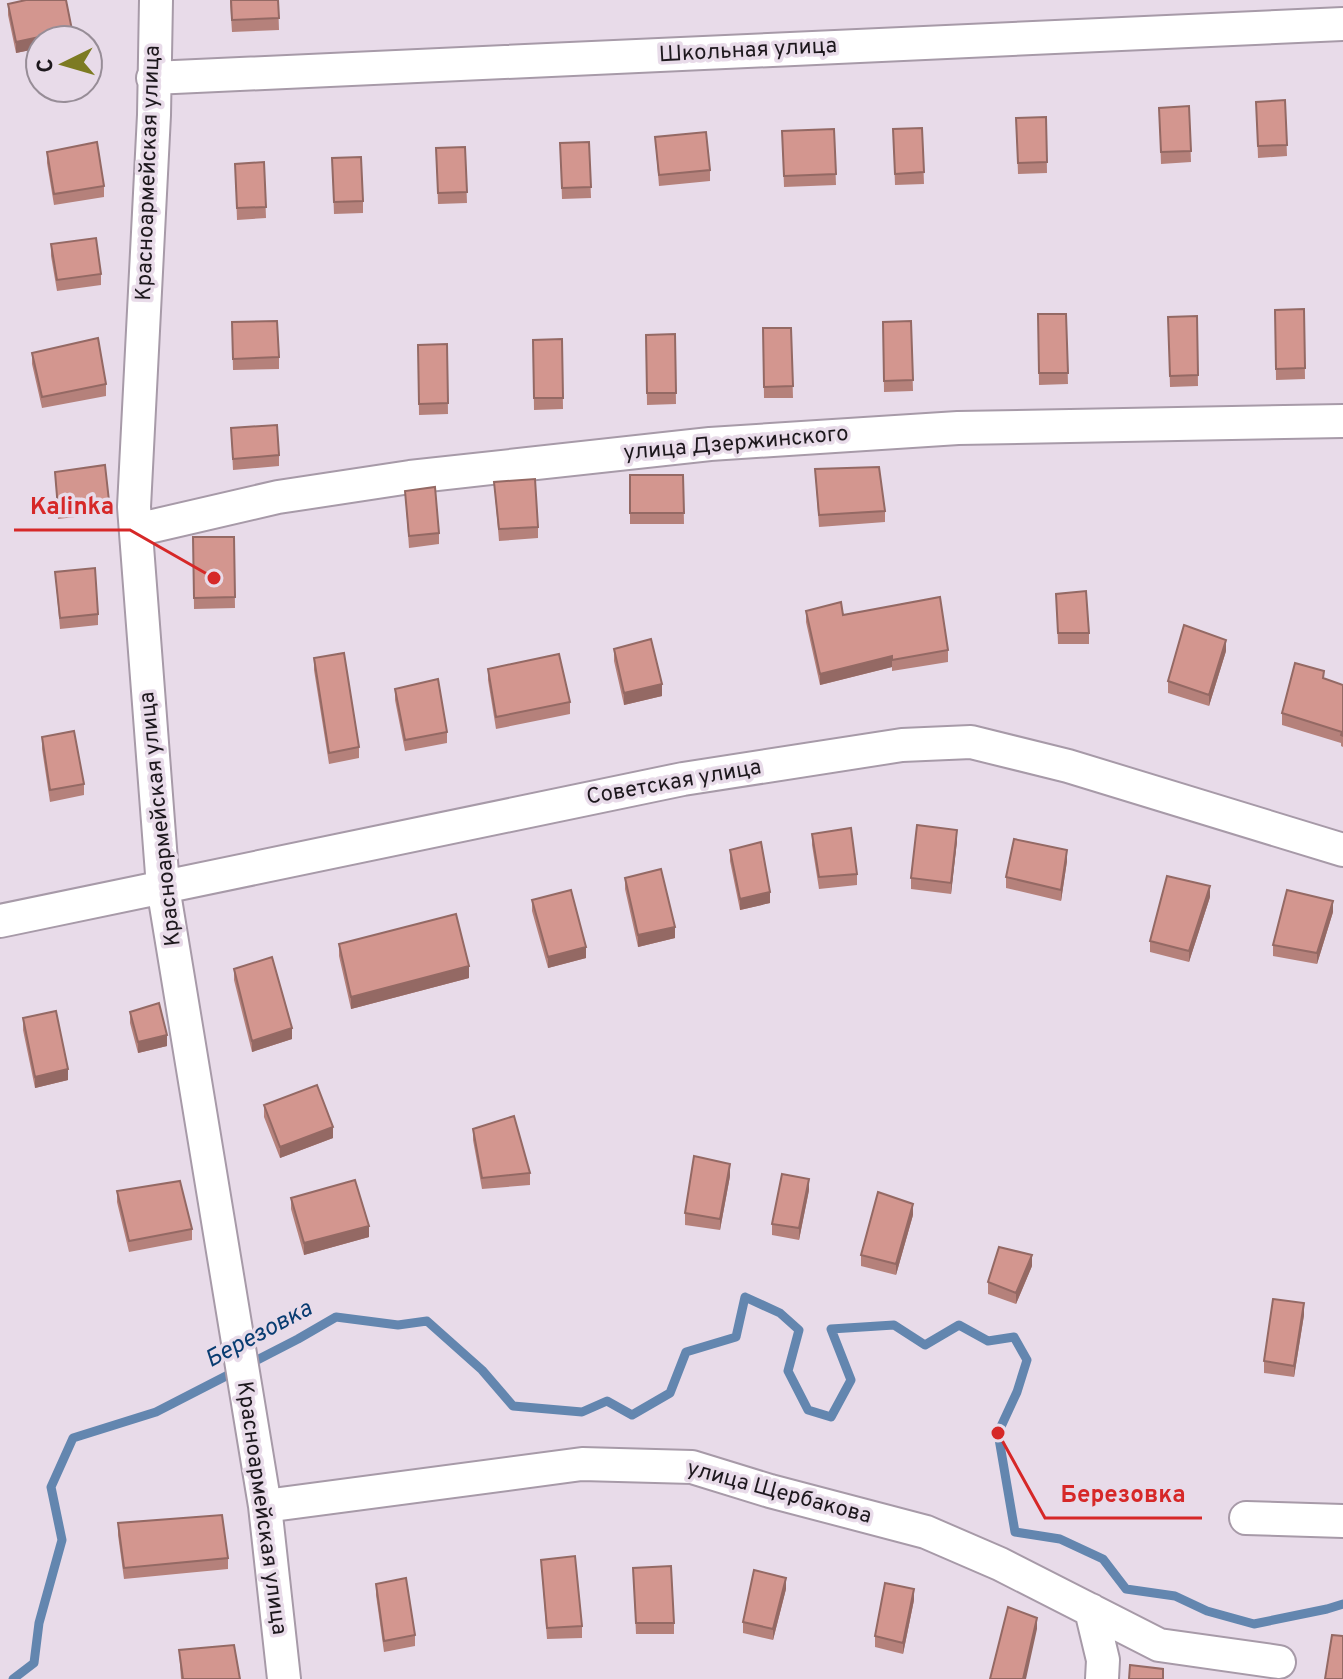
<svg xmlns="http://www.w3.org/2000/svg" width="1343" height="1679" font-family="Overpass,sans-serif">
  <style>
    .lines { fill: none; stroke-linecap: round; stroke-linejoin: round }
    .stream { stroke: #6386af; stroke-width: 9 }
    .minor-casing { stroke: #a79aa8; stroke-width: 36 }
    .minor { stroke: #fff; stroke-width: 32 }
    .wall { fill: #b5817b }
    .shaded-wall { fill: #946964 }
    .building { fill: #d3968f; stroke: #946964; stroke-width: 2 }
    .labels { text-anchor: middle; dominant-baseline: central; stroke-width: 7; stroke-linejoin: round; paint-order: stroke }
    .street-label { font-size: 22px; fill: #1d181d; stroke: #e8dbe9 }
    .water-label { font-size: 24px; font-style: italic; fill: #083c71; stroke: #e8dbe9 }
    .leader { fill: none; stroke: #d62828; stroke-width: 3 }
    .callout-dot { fill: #d62828; stroke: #e8dbe9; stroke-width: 3 }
    .callout-label { font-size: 24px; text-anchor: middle; font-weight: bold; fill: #d62828; stroke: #e8dbe9; stroke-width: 7; stroke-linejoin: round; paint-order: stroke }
  </style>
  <rect width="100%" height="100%" fill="#e8dbe9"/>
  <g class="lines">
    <path class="stream" d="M13 1679 34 1663 39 1623 62 1540 51 1487 73 1438 156 1412 298 1339 336 1317 398 1325 427 1321 482 1370 513 1406 582 1412 607 1401 632 1415 670 1393 686 1352 736 1337 745 1297 780 1313 799 1330 788 1371 808 1410 831 1417 851 1380 831 1329 894 1325 925 1345 959 1325 988 1341 1014 1337 1027 1360 1017 1392 998 1433 1015 1532 1060 1539 1103 1559 1126 1589 1175 1596 1207 1611 1254 1624 1327 1609 1343 1604"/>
    <defs>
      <path id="minor" d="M156 0 154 115 134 507 163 887 265 1506 284 1679
        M153 78 1343 24
        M136 530 278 497 410 477 710 444 958 428 1343 421
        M0 921 683 779 902 745 971 742 1068 766 1343 850
        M265 1506 582 1464 692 1467 770 1491 926 1532 1000 1564 1159 1645 1279 1662
        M1246 1518 1343 1521
        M1091 1610 1103 1660 1102 1679"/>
    </defs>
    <use href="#minor" class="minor-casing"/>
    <use href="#minor" class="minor"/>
  </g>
  <path class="wall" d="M230 0H278L279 30 232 32Z
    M8 4 72 40H40V48L16 53 8 15Z
    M1285 100 1287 156 1258 158 1256 102Z
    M1189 106 1191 162 1161 164 1159 108Z
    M1046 117 1047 173 1018 174 1016 118Z
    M922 128 924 184 895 185 893 129Z
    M834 129 836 185 784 187 782 131Z
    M655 137 710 170V181L659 186Z
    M589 142 591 198 562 199 560 143Z
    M465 147 467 203 438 204 436 148Z
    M47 152 104 186V197L54 205 47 163Z
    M332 158 363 201V213L334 214Z
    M264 162 266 218 237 220 235 164Z
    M51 244 101 274V285L57 291 51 256Z
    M1304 309 1305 379 1276 380 1275 310Z
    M1038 314H1066L1068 384 1039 385Z
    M1197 316 1198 386 1170 387 1168 317Z
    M911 321 913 391 884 392 883 322Z
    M232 322 279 357V369L233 370Z
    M763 328H791L793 398H764Z
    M675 334 676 404 647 405 646 335Z
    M562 339 563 409 534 410 533 340Z
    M447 344 448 414 419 415 418 345Z
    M32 353 106 384V396L42 408 32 364Z
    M231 428 279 455V466L233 470Z
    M815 469 885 511V522L819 527Z
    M55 472 109 501V513L58 519Z
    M630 475H683L684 524H630Z
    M494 482 538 527V538L499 541Z
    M405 491 439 533V544L409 548Z
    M193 537H234L235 608 194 609Z
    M55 572 98 614V625L60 629Z
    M1056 594 1089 633V644H1058Z
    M806 611 948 650V662L892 671V667L820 685 806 622Z
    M614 649 662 696 624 705 614 661Z
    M1226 651 1209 706 1168 693V681Z
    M314 658 359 747V758L329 764 314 670Z
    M488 669 570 702V714L496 729 488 680Z
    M1324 678 1343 685V747L1341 746V743L1282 725V713Z
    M395 689 447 732V743L405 751 395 700Z
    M42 737 84 784V795L50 802 42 749Z
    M812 834 857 874V885L819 889 812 845Z
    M957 841 951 894 911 889V878Z
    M730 850 770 903 740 910 730 861Z
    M1067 861 1061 901 1006 888V877Z
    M625 878 675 938 638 947 625 889Z
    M1210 897 1189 962 1150 952V941Z
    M532 900 586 958 548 968 532 911Z
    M1333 912 1317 964 1273 956V945Z
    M339 944 469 978 351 1009 339 956Z
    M234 969 292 1039 252 1052 234 980Z
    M130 1012 167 1046 138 1053 130 1023Z
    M23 1018 68 1080 35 1088 23 1030Z
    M264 1105 333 1138 280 1158 264 1117Z
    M473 1129 530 1173V1185L482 1189 473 1140Z
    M730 1176 720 1230 685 1225V1213Z
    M809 1190 799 1240 772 1235V1224Z
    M117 1191 192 1229V1240L129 1252 117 1202Z
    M291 1198 369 1237 304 1255 291 1209Z
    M913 1215 896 1275 861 1266V1255Z
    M1032 1266 1016 1304 988 1294V1282Z
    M1304 1315 1294 1377 1264 1373V1361Z
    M118 1523 228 1558V1569L124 1579 118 1535Z
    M541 1560 582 1626V1638L547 1639Z
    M633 1568 674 1623V1634H636Z
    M376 1584 415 1635V1646L384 1652 376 1595Z
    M786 1589 773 1640 743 1633V1622Z
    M914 1600 903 1654 875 1647V1636Z
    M179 1650 240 1679H181Z"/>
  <path class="shaded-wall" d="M72 30V40H40V48L16 53V42Z
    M1226 640V651L1209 706V695Z
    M892 656V667L820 685V674Z
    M662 684V696L624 705V693Z
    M957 830V841L951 894V883Z
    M1067 850V861L1061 901V890Z
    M1210 886V897L1189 962V951Z
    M770 892V903L740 910V899Z
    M1333 901V912L1317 964V953Z
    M675 927V938L638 947V935Z
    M586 947V958L548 968V957Z
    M469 966V978L351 1009V997Z
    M292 1028V1039L252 1052V1041Z
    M167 1035V1046L138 1053V1042Z
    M68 1069V1080L35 1088V1077Z
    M333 1127V1138L280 1158V1147Z
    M730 1164V1176L720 1230V1219Z
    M809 1179V1190L799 1240V1228Z
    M913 1204V1215L896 1275V1264Z
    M369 1226V1237L304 1255V1243Z
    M1032 1255V1266L1016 1304V1293Z
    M1304 1303V1315L1294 1377V1366Z
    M786 1578V1589L773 1640V1629Z
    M914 1589V1600L903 1654V1643Z
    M1037 1618V1629L1026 1679H1023Z"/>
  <path class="building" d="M26 0H66L72 30 16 42 8 4Z
    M231 0H278L279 18 232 20Z
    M1285 100 1287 145 1258 146 1256 102Z
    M1189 106 1191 151 1161 152 1159 108Z
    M1046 117 1047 162 1018 163 1016 118Z
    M922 128 924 172 895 174 893 129Z
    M834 129 836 174 784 176 782 131Z
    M706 132 710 170 659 175 655 137Z
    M97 142 104 186 54 194 47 152Z
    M589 142 591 187 562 188 560 143Z
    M465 147 467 192 438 193 436 148Z
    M361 157 363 201 334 202 332 158Z
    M264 162 266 207 237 208 235 164Z
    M96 238 101 274 57 280 51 244Z
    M1304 309 1305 368 1276 369 1275 310Z
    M1038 314H1066L1068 373H1039Z
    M1197 316 1198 375 1170 376 1168 317Z
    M277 321 279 357 233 359 232 322Z
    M911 321 913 380 884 381 883 322Z
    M763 328H791L793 386 764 387Z
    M675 334 676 393H647L646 335Z
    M98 338 106 384 42 397 32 353Z
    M562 339 563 398H534L533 340Z
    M447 344 448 403 419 404 418 345Z
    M277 425 279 455 233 459 231 428Z
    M105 465 109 501 58 508 55 472Z
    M879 467 885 511 819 515 815 469Z
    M630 475H683L684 513H630Z
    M535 479 538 527 499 529 494 482Z
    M435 487 439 533 409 536 405 491Z
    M193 537H234L235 597 194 598Z
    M95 568 98 614 60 618 55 572Z
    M1086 591 1089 633H1058L1056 594Z
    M940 597 948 650 892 660V656L820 674 806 611 841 602 843 615Z
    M1184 625 1226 640 1209 695 1168 681Z
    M651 639 662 684 624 693 614 649Z
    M344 653 359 747 329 753 314 658Z
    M559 654 570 702 496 717 488 669Z
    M1295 663 1324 671 1323 678 1343 685V736L1341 735 1342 732 1282 713Z
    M438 679 447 732 405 740 395 689Z
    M74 731 84 784 50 790 42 737Z
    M917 825 957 830 951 883 911 878Z
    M851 828 857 874 819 877 812 834Z
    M1014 839 1067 850 1061 890 1006 877Z
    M761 842 770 892 740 899 730 850Z
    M661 869 675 927 638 935 625 878Z
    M1167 876 1210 886 1189 951 1150 941Z
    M571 890 586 947 548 957 532 900Z
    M1287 890 1333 901 1317 953 1273 945Z
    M456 914 469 966 351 997 339 944Z
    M272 957 292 1028 252 1041 234 969Z
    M159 1003 167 1035 138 1042 130 1012Z
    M56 1011 68 1069 35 1077 23 1018Z
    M317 1085 333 1127 280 1147 264 1105Z
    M514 1116 530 1173 482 1178 473 1129Z
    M694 1156 730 1164 720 1219 685 1213Z
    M782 1174 809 1179 799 1228 772 1224Z
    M355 1180 369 1226 304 1243 291 1198Z
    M180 1181 192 1229 129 1241 117 1191Z
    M878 1192 913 1204 896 1264 861 1255Z
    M999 1247 1032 1255 1016 1293 988 1282Z
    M1273 1299 1304 1303 1294 1366 1264 1361Z
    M222 1515 228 1558 124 1568 118 1523Z
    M575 1556 582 1626 547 1628 541 1560Z
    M671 1566 674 1623H636L633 1568Z
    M754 1570 786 1578 773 1629 743 1622Z
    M406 1578 415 1635 384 1641 376 1584Z
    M885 1583 914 1589 903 1643 875 1636Z
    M1008 1607 1037 1618 1023 1679H990Z
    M1332 1635 1343 1636V1679H1325Z
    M234 1645 240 1679H183L179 1650Z
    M1130 1665 1163 1669V1679H1129Z"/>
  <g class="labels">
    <g class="street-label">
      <text transform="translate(748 51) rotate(-3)">Школьная улица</text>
      <text transform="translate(149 173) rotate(-88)">Красноармейская улица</text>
      <text transform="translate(736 444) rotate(-5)">улица Дзержинского</text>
      <text transform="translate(674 783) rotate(-10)">Советская улица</text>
      <text transform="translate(161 819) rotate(-96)">Красноармейская улица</text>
      <text transform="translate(779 1493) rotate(15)">улица Щербакова</text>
      <text transform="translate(261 1508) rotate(82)">Красноармейская улица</text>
    </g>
    <g class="water-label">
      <text transform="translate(259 1335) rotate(-28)">Березовка</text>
    </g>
  </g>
  <path class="leader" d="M214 578L130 530H14M998 1433L1045 1518H1202"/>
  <g class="callout-dot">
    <circle cx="214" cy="578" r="8"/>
    <circle cx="998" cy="1433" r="8"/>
  </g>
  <g class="callout-label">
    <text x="72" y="514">Kalinka</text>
    <text x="1123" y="1502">Березовка</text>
  </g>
  <g transform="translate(64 64) rotate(265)"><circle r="38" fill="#e8dbe9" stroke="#978d97" stroke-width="2"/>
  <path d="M0-6L14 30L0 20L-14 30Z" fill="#7d7b22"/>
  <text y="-12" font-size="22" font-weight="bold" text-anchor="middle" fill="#1d181d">С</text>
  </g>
</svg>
